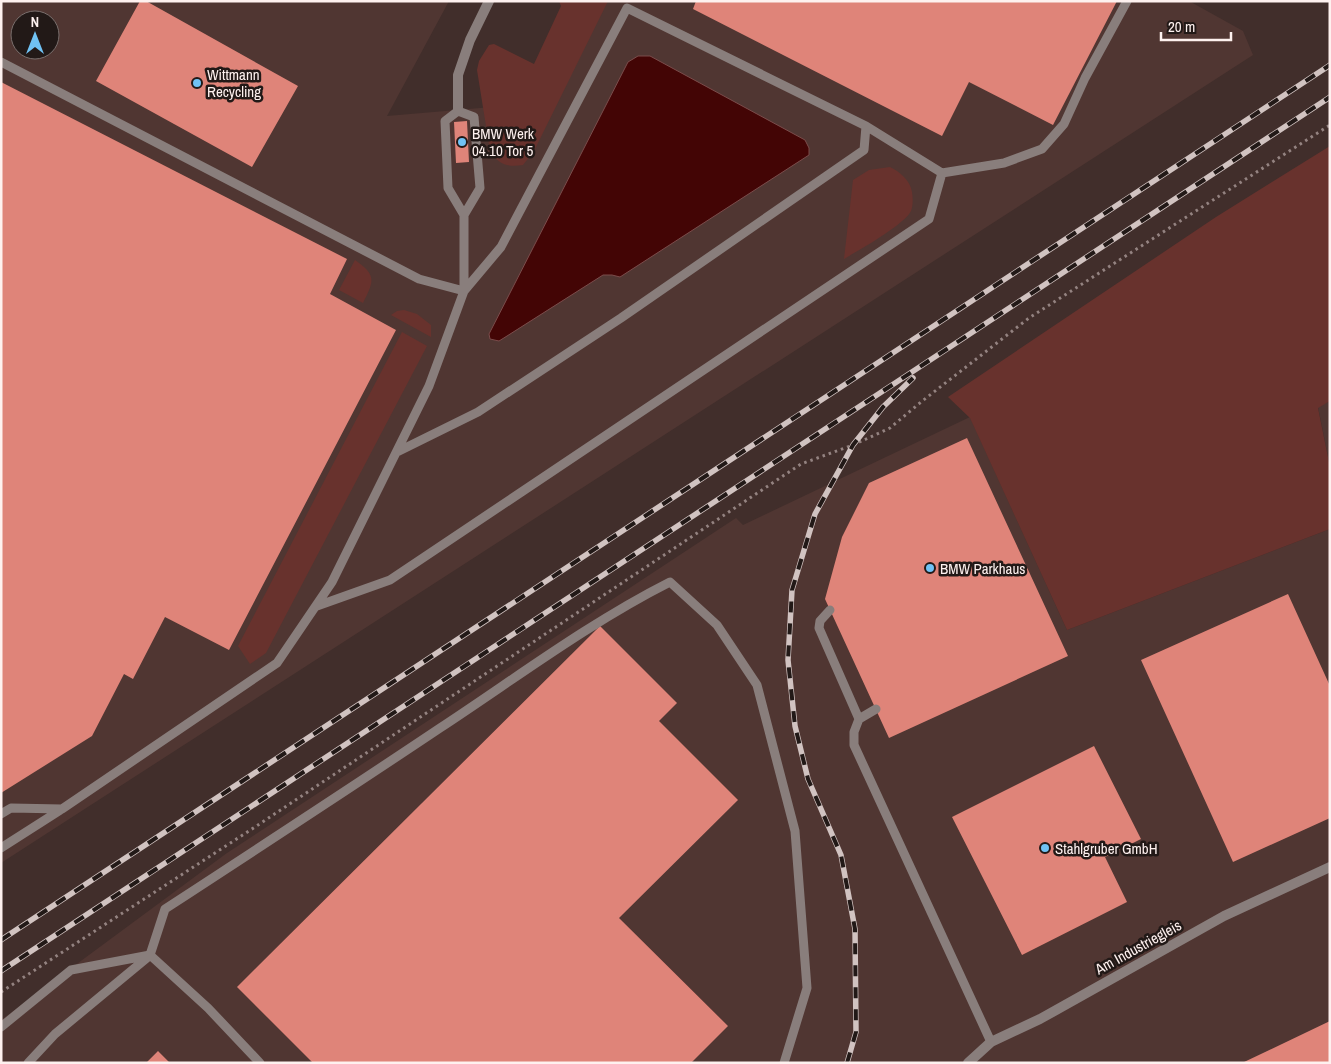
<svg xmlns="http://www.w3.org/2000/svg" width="1331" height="1064" font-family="'Archivo Narrow',sans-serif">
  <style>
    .built { fill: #503632; fill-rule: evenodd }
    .green { fill: #68322d }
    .water { fill: #430505; stroke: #7b4c4b }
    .building { fill: #df8479 }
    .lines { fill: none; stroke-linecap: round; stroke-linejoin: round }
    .path { stroke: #948381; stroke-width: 3; stroke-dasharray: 2.5 4; stroke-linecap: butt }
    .service { stroke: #897e7c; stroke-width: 9 }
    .minor { stroke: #897e7c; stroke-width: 10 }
    .rail-casing { stroke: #d1c3c1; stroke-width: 5.5 }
    .rail { stroke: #221917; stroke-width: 4; stroke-dasharray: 11; stroke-linecap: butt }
    .poi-dot { fill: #70c2f4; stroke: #221917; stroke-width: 2 }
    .labels { text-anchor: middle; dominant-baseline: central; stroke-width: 5; stroke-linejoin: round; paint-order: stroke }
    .poi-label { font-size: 15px; fill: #fef1ef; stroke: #221917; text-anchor: start }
    .street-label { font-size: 15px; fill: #fef1ef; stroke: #221917 }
  </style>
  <rect width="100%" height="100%" fill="#412e2b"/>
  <path class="built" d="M1 1H449L387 116 492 107 545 66 577 1H1189L1243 31 1253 55 1 863ZM20 20H50V50H20Z
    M1330 401V467L1318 407Z
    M970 417 1067 630 1330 529V1063H1V1020L227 853 736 518 743 525Z"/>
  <path class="green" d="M559 1H608L534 151 523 165C507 167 499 165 490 151L477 70 479 61 489 45 494 44 534 64 561 6Z
    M1330 146V401L1318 408 1330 467V529L1067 630 970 418 948 397 1216 217Z
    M890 167C900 172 910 180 912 192 913 198 913 206 911 211 904 225 859 250 844 259L853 180 869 170Z
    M355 260C377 275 374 281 363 303L339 290Z
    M404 310 417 314 431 325V337L391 315 397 311Z
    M402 332 427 346 266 653 250 664 238 646Z"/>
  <path class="water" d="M638 56H650L805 140 809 148V155L620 277 612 275H603L507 336 499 341 490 339 489 334 628 62Z"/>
  <path class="building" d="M140 1H146L298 86 252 167 96 81Z
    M696 1H1117L1053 125 969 82 942 136 693 9Z
    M1 82 347 259 330 294 396 330 229 650 165 617 133 679 124 674 92 736 1 793Z
    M467 121 469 162 456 163 454 122Z
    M967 438 1068 656 889 738 825 599 842 537 869 483Z
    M1288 594 1330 686V818L1233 862 1141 660Z
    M600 626 677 703 659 721 738 800 619 918 728 1026 691 1063H313L237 987Z
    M1094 746 1141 839 1105 857 1127 902 1022 955 952 817Z
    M1330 1021V1063H1242Z
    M158 1051 170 1063H146Z"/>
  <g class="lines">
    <path class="path" d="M1 992 255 827 801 464 853 445 890 428 921 402 1029 318 1330 125"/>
    <path class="service" d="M1 62 419 279 464 291 501 247 627 8 866 126 942 173 929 219 390 580 317 606
      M942 173 1004 163 1042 149 1064 124 1085 78 1127 1
      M397 452 478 412 621 318 864 150 866 126
      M830 610 820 621 819 628 859 719
      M876 709 859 719 854 732V745L991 1042
      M1 814 11 808 62 809
      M1 848 62 809 277 663 332 582 429 386 464 291V215L448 188 445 121 458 111 474 117 480 188 464 215
      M1 1027 71 970 150 955
      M28 1063 55 1034 148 957
      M260 1063 208 1008 150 955 165 909C257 849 349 789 440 728 516 678 589 623 670 582L717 625 757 685 795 831 807 988 784 1063"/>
    <path class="minor" d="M458 111V75L470 40 489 1
      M968 1063 991 1042 1040 1019 1224 916 1330 867"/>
    <defs>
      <path id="rail" d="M1 940 1330 65
        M1 971 1330 97
        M847 1063 856 1032 855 929 841 855 808 779 795 726 788 660 792 590 815 514 853 445 883 407 913 378"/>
    </defs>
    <use href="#rail" class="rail-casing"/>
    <use href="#rail" class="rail"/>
  </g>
  <g class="poi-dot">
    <circle cx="197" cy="83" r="5"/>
    <circle cx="462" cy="142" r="5"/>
    <circle cx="930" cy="568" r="5"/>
    <circle cx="1045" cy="848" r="5"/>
  </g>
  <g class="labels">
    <g class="poi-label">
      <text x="207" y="74">Wittmann<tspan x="207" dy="17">Recycling</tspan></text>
      <text x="472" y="133">BMW Werk<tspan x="472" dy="17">04.10 Tor 5</tspan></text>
      <text x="940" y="568">BMW Parkhaus</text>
      <text x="1055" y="848">Stahlgruber GmbH</text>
    </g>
    <g class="street-label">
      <text transform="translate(1138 947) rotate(-29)">Am Industriegleis</text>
    </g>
  </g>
  <rect width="1331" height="1064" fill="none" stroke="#fef1ef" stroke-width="5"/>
  <g transform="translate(35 35)"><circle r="24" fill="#221917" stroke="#7a6f6d"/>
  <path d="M0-4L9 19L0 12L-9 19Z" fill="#70c2f4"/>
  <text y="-8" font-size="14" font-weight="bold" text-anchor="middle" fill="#fef1ef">N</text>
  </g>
  <path d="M1161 32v8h70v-8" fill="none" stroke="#fef1ef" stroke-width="2.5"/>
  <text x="1168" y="32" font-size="15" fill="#fef1ef" stroke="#221917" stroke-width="4" paint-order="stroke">20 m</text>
</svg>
